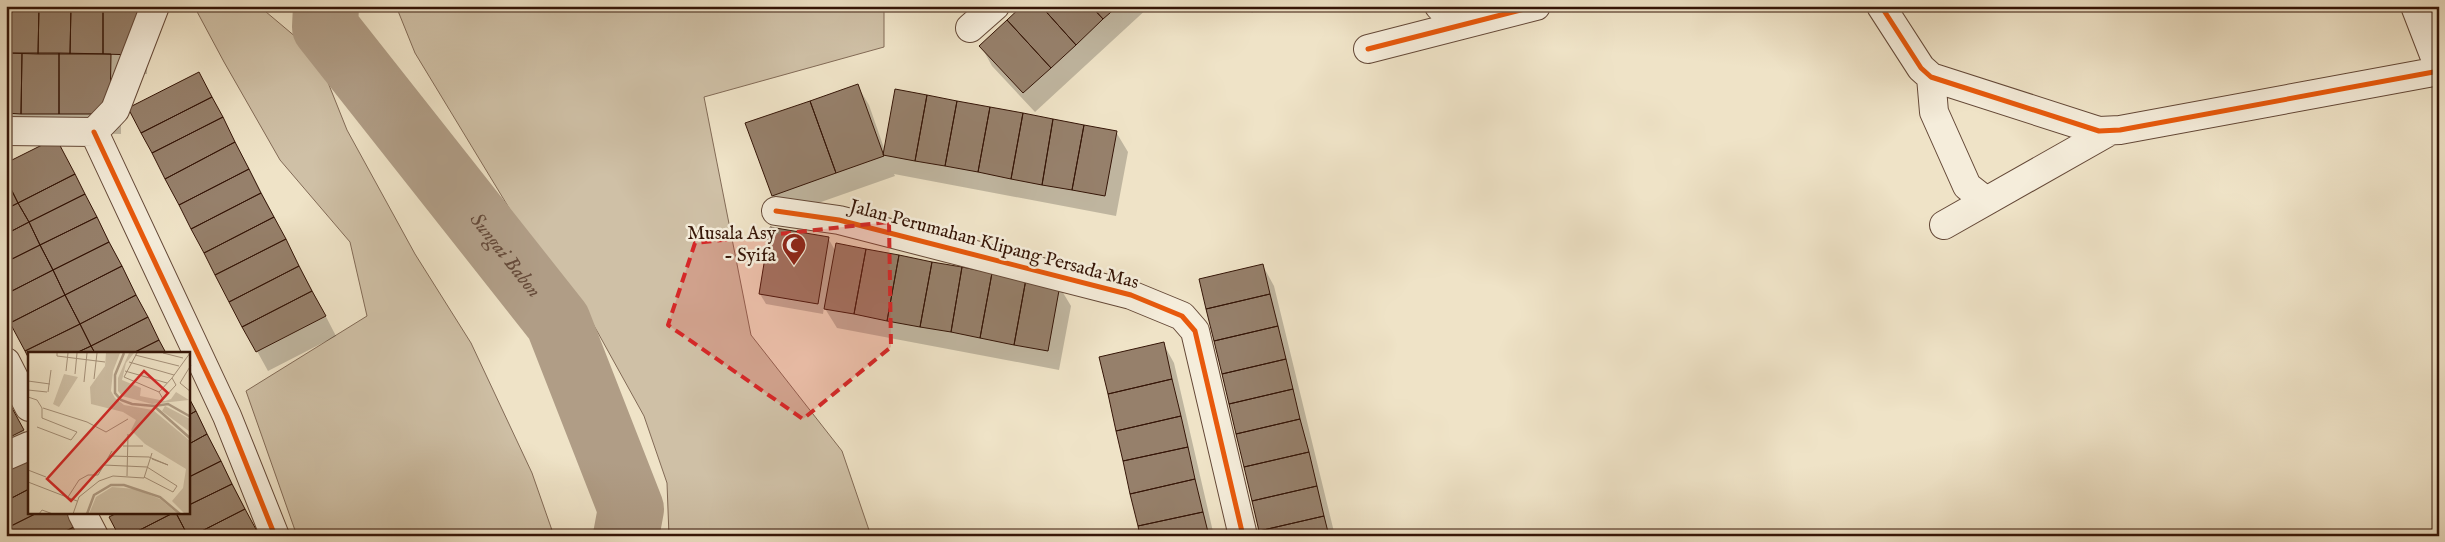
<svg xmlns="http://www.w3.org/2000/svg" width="2445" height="542" font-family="'IM FELL English',serif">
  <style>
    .green { fill: #cfc0a6; stroke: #826a56 }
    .shadow { fill: #0003 }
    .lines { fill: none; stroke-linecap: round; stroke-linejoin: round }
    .river { stroke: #b09d86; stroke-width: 66 }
    .building { fill: #96806b; stroke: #351507 }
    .street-casing { stroke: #644837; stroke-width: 30 }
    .street { stroke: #f5eddb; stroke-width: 28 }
    .cycleway-casing { stroke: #f5eddb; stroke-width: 8 }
    .cycleway { stroke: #e8590c; stroke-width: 5 }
    .marked { fill: #d62828; fill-opacity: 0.2; stroke: #d62828; stroke-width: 4; stroke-dasharray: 10 6; stroke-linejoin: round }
    .labels { text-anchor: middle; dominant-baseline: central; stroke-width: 5; stroke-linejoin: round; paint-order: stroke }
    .poi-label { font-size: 19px; fill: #351507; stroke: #f5eddb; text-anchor: end }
    .street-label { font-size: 19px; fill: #351507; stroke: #f5eddb }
    .water-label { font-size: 20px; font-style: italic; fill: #664b3a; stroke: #f5eddb }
    .inset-river { fill: none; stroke: #b09d86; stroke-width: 2.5 }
    .inset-road { fill: none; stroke: #a5917a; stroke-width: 1 }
    .view { fill: #d62828; fill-opacity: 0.15; stroke: #d62828; stroke-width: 2.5 }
    .inset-edge { fill: none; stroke: #351507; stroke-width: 2.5 }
  </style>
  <rect width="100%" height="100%" fill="#efe3c7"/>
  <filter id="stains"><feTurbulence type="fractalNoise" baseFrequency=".004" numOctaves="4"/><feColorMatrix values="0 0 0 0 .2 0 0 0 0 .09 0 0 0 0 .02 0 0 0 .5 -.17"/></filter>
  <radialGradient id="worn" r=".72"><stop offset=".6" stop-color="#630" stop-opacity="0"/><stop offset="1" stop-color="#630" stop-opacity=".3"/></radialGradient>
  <path class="green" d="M194 6H259L297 38 321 65 347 130 415 254 471 343 532 473 554 536H297L246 391 367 316 350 242 280 160 224 62Z
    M396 6H884V47L704 97 751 335 842 451 871 536H669L667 483 644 416 592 322 549 260 523 231 415 53Z"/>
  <path class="shadow" d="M6 6H141L148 17 147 74H121V134L6 132Z
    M973 6H1013V11Z
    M1024 6H1150L1035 112 992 66 981 46Z
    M1247 6H1259L1252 13Z
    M857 85 869 105 885 151 1116 132 1128 152 1116 216 894 174 895 176 784 215 773 195Z
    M210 93 336 336 268 371 257 351Z
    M67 160 96 215 166 353H29L6 312Z
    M828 238 836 252 1059 286 1071 306 1059 370 837 328 824 307 823 314 766 304 760 294Z
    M1263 266 1274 286 1335 536H1262Z
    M1163 343 1174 363 1214 536H1142Z
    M6 396 29 440 6 465Z
    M189 397 259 536H120L108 513H189Z
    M6 469 29 513 82 536H6Z"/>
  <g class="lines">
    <path class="river" id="s1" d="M326 6 325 27 558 322 631 509 626 536"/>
  </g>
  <path class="building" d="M6 6H39L38 54 6 53Z
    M39 6H71L70 54H38Z
    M71 6H103V54H70Z
    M103 6H137L136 55 103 54Z
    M1022 6H1041L1076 45 1051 68 1007 20Z
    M1041 6H1091L1103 19 1076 45Z
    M1091 6H1118L1103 19Z
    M1007 20 1051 68 1023 93 979 46Z
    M6 53H22L21 114 6 113Z
    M22 53H59V114H21Z
    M59 53 111 54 110 114H59Z
    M199 72 212 97 141 133 128 108Z
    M858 84 884 156 836 173 810 101Z
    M895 89 927 95 915 161 883 155Z
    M927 95 957 101 945 166 915 161Z
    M212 97 223 117 152 153 141 133Z
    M810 101 836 173 772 196 745 123Z
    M957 101 990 107 978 172 945 166Z
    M990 107 1023 113 1011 179 978 172Z
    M1023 113 1053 119 1042 185 1011 179Z
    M223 117 235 142 165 179 152 153Z
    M1053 119 1084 125 1072 190 1042 185Z
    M1084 125 1117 131 1105 196 1072 190Z
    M56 138 75 174 18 203 6 179V163Z
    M235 142 249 169 179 205 165 179Z
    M249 169 261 193 191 229 179 205Z
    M75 174 85 194 29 222 18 203Z
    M6 179 18 203 6 209Z
    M261 193 274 217 204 253 191 229Z
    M85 194 97 217 40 245 29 222Z
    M18 203 29 222 6 234V209Z
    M97 217 109 242 53 270 40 245Z
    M274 217 286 239 215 275 204 253Z
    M29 222 40 245 6 262V234Z
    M770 227 829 237 818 304 759 294Z
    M286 239 299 266 229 302 215 275Z
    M109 242 122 266 65 295 53 270Z
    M836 243 866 249 854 314 824 309Z
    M40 245 53 270 6 294V262Z
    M866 249 899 255 887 321 854 314Z
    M899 255 932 262 920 327 887 321Z
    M932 262 962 267 951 332 920 327Z
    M1263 264 1270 294 1206 309 1199 279Z
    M122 266 136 295 80 324 65 295Z
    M299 266 312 291 242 327 229 302Z
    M962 267 992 273 980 338 951 332Z
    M53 270 65 295 10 323 6 315V294Z
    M992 273 1026 279 1014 345 980 338Z
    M1026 279 1060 285 1048 351 1014 345Z
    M312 291 326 316 256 352 242 327Z
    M1270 294 1278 326 1214 341 1206 309Z
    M65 295 80 324 25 351 10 323Z
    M136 295 148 317 91 346 80 324Z
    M148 317 159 340 133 353H95L91 346Z
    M80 324 91 346 76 353H29V359L25 351Z
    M1278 326 1286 359 1222 374 1214 341Z
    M159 340 166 353H133Z
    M1164 342 1172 379 1108 394 1099 357Z
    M91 346 95 353H76Z
    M1286 359 1293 389 1229 404 1222 374Z
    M1172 379 1181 416 1116 431 1108 394Z
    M1293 389 1300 419 1236 434 1229 404Z
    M6 395 12 408 6 410Z
    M189 398 196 411 189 415Z
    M12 408 24 430 6 439V410Z
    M196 411 207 434 189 444V415Z
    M1181 416 1188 447 1123 461 1116 431Z
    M1300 419 1309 452 1244 467 1236 434Z
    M207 434 221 461 189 477V444Z
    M1188 447 1195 479 1130 494 1123 461Z
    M1309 452 1317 486 1252 501 1244 467Z
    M29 456V489L6 501V467Z
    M221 461 232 484 189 505V477Z
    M1195 479 1203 512 1138 526 1130 494Z
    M232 484 245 509 192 536H188L176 513H189V505Z
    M1317 486 1324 516 1259 531 1252 501Z
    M29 489V513H37L7 528 6 501Z
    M245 509 258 533 253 536H192Z
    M1203 512 1209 536H1140L1138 526Z
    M37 513H70L76 526 56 536H11L7 528Z
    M117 513H173L128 536H119L109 517Z
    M173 513H176L188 536H128Z
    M1324 516 1329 536H1260L1259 531Z
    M76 526 81 536H56Z"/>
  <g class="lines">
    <defs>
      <path id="street" d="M1439 6 1457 25
        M1881 6 1921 68 1931 77 2099 131 2120 130 2439 71
        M2415 6 2439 68
        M970 28 995 6
        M1368 49 1536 6
        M1931 77 1934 112 1967 186 1986 201
        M6 131 94 132 115 110 155 6
        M94 132 227 416 275 536
        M776 211 839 220 1131 295 1182 316 1195 331 1243 536
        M1944 225 2110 131
        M6 362 29 407
        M6 456 29 446
        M82 513 94 536"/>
    </defs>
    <use href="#street" class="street-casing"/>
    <use href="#street" class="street"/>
    <defs>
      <path id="cycleway" d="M1881 6 1921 68 1931 77 2099 131 2120 130 2439 71
        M1368 49 1536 6
        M94 132 227 416 275 536
        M776 211 839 220 1131 295 1182 316 1195 331 1243 536"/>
    </defs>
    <use href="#cycleway" class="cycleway-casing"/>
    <use href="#cycleway" class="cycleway"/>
  </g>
  <path class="marked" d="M889 222 891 347 803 419 668 325 695 243Z"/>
  <defs>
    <symbol id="mosque-pin" viewBox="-11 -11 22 30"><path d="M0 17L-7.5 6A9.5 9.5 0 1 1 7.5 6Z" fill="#8f2418" stroke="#f5eddb"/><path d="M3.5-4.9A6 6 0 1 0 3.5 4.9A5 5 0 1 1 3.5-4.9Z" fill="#fff"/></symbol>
  </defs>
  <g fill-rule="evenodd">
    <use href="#mosque-pin" x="780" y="231" width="28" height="38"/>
  </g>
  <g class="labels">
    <g class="poi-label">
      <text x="776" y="234">Musala Asy<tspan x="776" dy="22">- Syifa</tspan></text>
    </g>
    <g class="street-label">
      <text transform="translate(994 245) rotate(15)">Jalan Perumahan Klipang Persada Mas</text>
    </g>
    <g class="water-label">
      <text stroke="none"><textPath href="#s1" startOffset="312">Sungai Babon</textPath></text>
    </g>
  </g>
  <g transform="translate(28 352)">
    <rect width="162" height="162" fill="#efe3c7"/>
    <path d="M78 1H92L85 19 83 39 87 46 96 53 125 58 162 89V162H157L144 149 155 136 158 117 117 92 103 78 108 68 95 60 63 52 62 35 77 14ZM101 1H106L98 11 94 28 113 36 112 44 137 49 143 47 148 40 161 48 124 52 94 44 90 39V26ZM36 22 50 25 31 55 25 52ZM137 54 162 67V80L134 59ZM84 135 107 137 132 147 150 162H61L68 145Z" fill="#cfc0a6"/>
    <path class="inset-river" d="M96 1 87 23V41L93 48 104 52 126 54 163 87M126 54 140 52 163 65M59 162 66 143 83 133H96L132 145 152 162"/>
    <path class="inset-road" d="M29 1V4L77 10M109 1 96 25 131 40M135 1 155 6M107 3 151 14M101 10 146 23M163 13 152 31 163 40M38 19 40 1M97 19 139 31M47 22 49 1M66 27 69 1M0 29 22 32M56 30 59 1M0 38 19 40M20 40 23 18M131 40 135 47 148 33 144 26 162 1M131 40 144 26M0 45 9 48 14 56V66L49 80 43 88 9 75M15 56 59 70 78 80 100 67M95 94H115M81 104 121 105 140 113M124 107 140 113M76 113 119 115 149 134 145 140 116 125M0 118 18 125M99 124 100 82M0 130 49 149M40 145 51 128 60 123H70L84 99M11 162 14 158 25 162M45 162 51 145 71 129 85 124 116 126 124 101"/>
    <path class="view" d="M116 19 140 41 43 149 19 127Z"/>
    <rect width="162" height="162" class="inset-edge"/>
  </g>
  <rect width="2445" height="542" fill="none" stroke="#efe3c7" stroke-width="25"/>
  <rect x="8" y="8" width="2430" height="527" fill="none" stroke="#351507" stroke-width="2.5"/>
  <rect x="12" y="12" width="2420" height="517" fill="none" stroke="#351507"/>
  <rect width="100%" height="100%" filter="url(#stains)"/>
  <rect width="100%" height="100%" fill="url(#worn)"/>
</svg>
